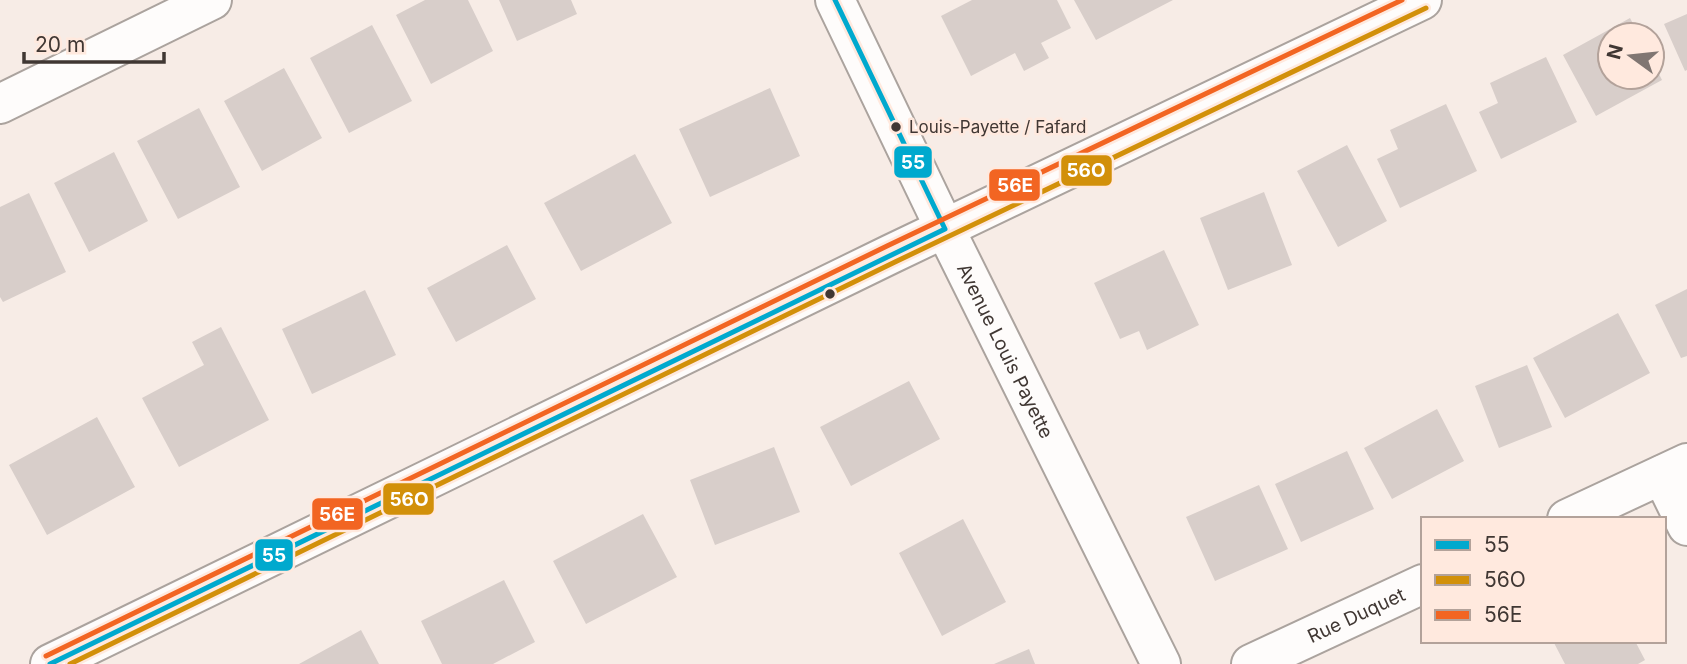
<svg xmlns="http://www.w3.org/2000/svg" width="1687" height="664" font-family="Inter,sans-serif">
  <style>
    .building { fill: #d8ceca }
    .lines { fill: none; stroke-linecap: round; stroke-linejoin: round }
    .minor-casing { stroke: #aba39e; stroke-width: 42 }
    .minor { stroke: #fefcfb; stroke-width: 38 }
    .bus-1-casing { stroke: #ffe9de; stroke-width: 10 }
    .bus-2-casing { stroke: #ffe9de; stroke-width: 10 }
    .bus-3-casing { stroke: #ffe9de; stroke-width: 10 }
    .bus-1 { stroke: #00a9ce; stroke-width: 5 }
    .bus-2 { stroke: #d2900a; stroke-width: 5 }
    .bus-3 { stroke: #f26522; stroke-width: 5 }
    .bus-dot { fill: #403733; stroke: #ffe9de; stroke-width: 2.5 }
    .labels { text-anchor: middle; dominant-baseline: central; stroke-width: 5; stroke-linejoin: round; paint-order: stroke }
    .bus-label { font-size: 17px; fill: #403733; stroke: #ffe9de; text-anchor: start }
    .street-label { font-size: 19px; fill: #403733; stroke: #ffe9de }
    .line-badge { stroke: #ffe9de; stroke-width: 2.5 }
    .badge-label { font-size: 19px; text-anchor: middle; font-weight: bold; fill: #fff }
  </style>
  <rect width="100%" height="100%" fill="#f7ece6"/>
  <path class="building" d="M425 0H468L493 51 431 84 396 15Z
    M499 0H571L577 14 517 41Z
    M972 0H1057L1071 28 1041 43 1049 58 1024 71 1015 53 971 76 941 16Z
    M1074 0H1173L1096 40Z
    M1687 14V70L1685 71 1664 24Z
    M1630 18 1639 35H1610V77H1652V60L1662 80 1596 116 1563 55Z
    M372 25 412 101 349 133 310 58Z
    M1546 57 1577 122 1501 159 1479 112 1498 103 1490 83Z
    M284 68 322 138 262 171 224 101Z
    M770 88 800 156 710 197 679 129Z
    M1446 104 1477 171 1400 208 1377 159 1398 149 1390 130Z
    M199 108 240 187 178 219 137 141Z
    M1347 145 1387 221 1338 247 1297 171Z
    M114 152 148 221 89 252 54 183Z
    M635 154 672 223 581 271 544 203Z
    M1264 192 1292 265 1228 290 1200 218Z
    M29 193 66 272 3 302 0 297V207Z
    M507 245 536 299 456 342 427 288Z
    M1164 250 1199 325 1147 350 1139 331 1120 339 1094 283Z
    M1687 289V356L1681 358 1655 305Z
    M365 290 396 355 312 394 282 329Z
    M1618 313 1650 373 1565 418 1533 358Z
    M221 327 269 420 179 467 142 398 204 365 192 342Z
    M1527 365 1552 427 1499 448 1475 386Z
    M909 381 940 439 851 486 820 427Z
    M1437 409 1464 461 1392 499 1364 448Z
    M97 417 135 487 47 535 9 465Z
    M774 447 800 512 715 545 690 480Z
    M1347 451 1374 509 1301 542 1275 484Z
    M1259 485 1288 549 1215 581 1186 517Z
    M643 514 677 577 586 624 553 561Z
    M963 519 1006 602 942 636 899 553Z
    M504 580 535 642 493 664H442L421 621Z
    M361 630 379 664H299Z
    M1553 641H1635L1645 660 1638 664H1565Z
    M1029 649 1035 664H994Z"/>
  <g class="lines">
    <defs>
      <g id="minor">
        <path id="s1" d="M835 0 945 229 1161 664"/>
        <path d="M0 104 212 0"/>
        <path d="M1662 475 1687 526"/>
        <path d="M1567 519 1687 463"/>
        <path d="M50 664 891 254 1422 0"/>
        <path id="s2" d="M1251 664 1423 584"/>
      </g>
    </defs>
    <use href="#minor" class="minor-casing"/>
    <use href="#minor" class="minor"/>
    <defs>
      <path id="bus-1" d="M835 0 945 229
        M50 664 945 229"/>
      <path id="bus-2" d="M70 664 895 262 1426 8"/>
      <path id="bus-3" d="M46 656 887 246 1402 0"/>
    </defs>
    <use href="#bus-1" class="bus-1-casing"/>
    <use href="#bus-2" class="bus-2-casing"/>
    <use href="#bus-3" class="bus-3-casing"/>
    <use href="#bus-1" class="bus-1"/>
    <use href="#bus-2" class="bus-2"/>
    <use href="#bus-3" class="bus-3"/>
  </g>
  <g class="bus-dot">
    <circle cx="896" cy="127" r="6"/>
    <circle cx="830" cy="294" r="6"/>
  </g>
  <g class="labels">
    <g class="bus-label">
      <text x="909" y="127">Louis-Payette / Fafard</text>
    </g>
    <g class="street-label">
      <text stroke="none"><textPath href="#s1" startOffset="390">Avenue Louis Payette</textPath></text>
      <text stroke="none"><textPath href="#s2" startOffset="116">Rue Duquet</textPath></text>
    </g>
  </g>
  <g class="line-badge">
    <rect x="893" y="145" width="40" height="34" rx="7" fill="#00a9ce"/>
    <rect x="1060" y="154" width="53" height="33" rx="7" fill="#d2900a"/>
    <rect x="988" y="168" width="53" height="34" rx="7" fill="#f26522"/>
    <rect x="382" y="482" width="53" height="34" rx="7" fill="#d2900a"/>
    <rect x="311" y="497" width="53" height="34" rx="7" fill="#f26522"/>
    <rect x="254" y="538" width="40" height="34" rx="7" fill="#00a9ce"/>
  </g>
  <g class="badge-label">
    <text x="913" y="169">55</text>
    <text x="1086" y="177">56O</text>
    <text x="1015" y="192">56E</text>
    <text x="409" y="506">56O</text>
    <text x="337" y="521">56E</text>
    <text x="274" y="562">55</text>
  </g>
  <rect x="1421" y="517" width="245" height="126" fill="#ffe9de" stroke="#b3a29a" stroke-width="2"/>
  <rect x="1435" y="540" width="35" height="10" fill="#00a9ce" stroke="#b3a29a" stroke-width="2"/>
  <text x="1484" y="552" font-size="21" fill="#403733">55</text>
  <rect x="1435" y="575" width="35" height="10" fill="#d2900a" stroke="#b3a29a" stroke-width="2"/>
  <text x="1484" y="587" font-size="21" fill="#403733">56O</text>
  <rect x="1435" y="610" width="35" height="10" fill="#f26522" stroke="#b3a29a" stroke-width="2"/>
  <text x="1484" y="622" font-size="21" fill="#403733">56E</text>
  <g transform="translate(1631 56) rotate(285)"><circle r="33" fill="#ffe9de" stroke="#b3a29a" stroke-width="2"/>
  <path d="M0-5L12 26L0 18L-12 26Z" fill="#807672"/>
  <text y="-10" font-size="19" font-weight="bold" text-anchor="middle" fill="#403733">N</text>
  </g>
  <path d="M24 52v10h140v-10" fill="none" stroke="#403733" stroke-width="3.5"/>
  <text x="35" y="52" font-size="21" fill="#403733" stroke="#ffe9de" stroke-width="5" paint-order="stroke">20 m</text>
</svg>
